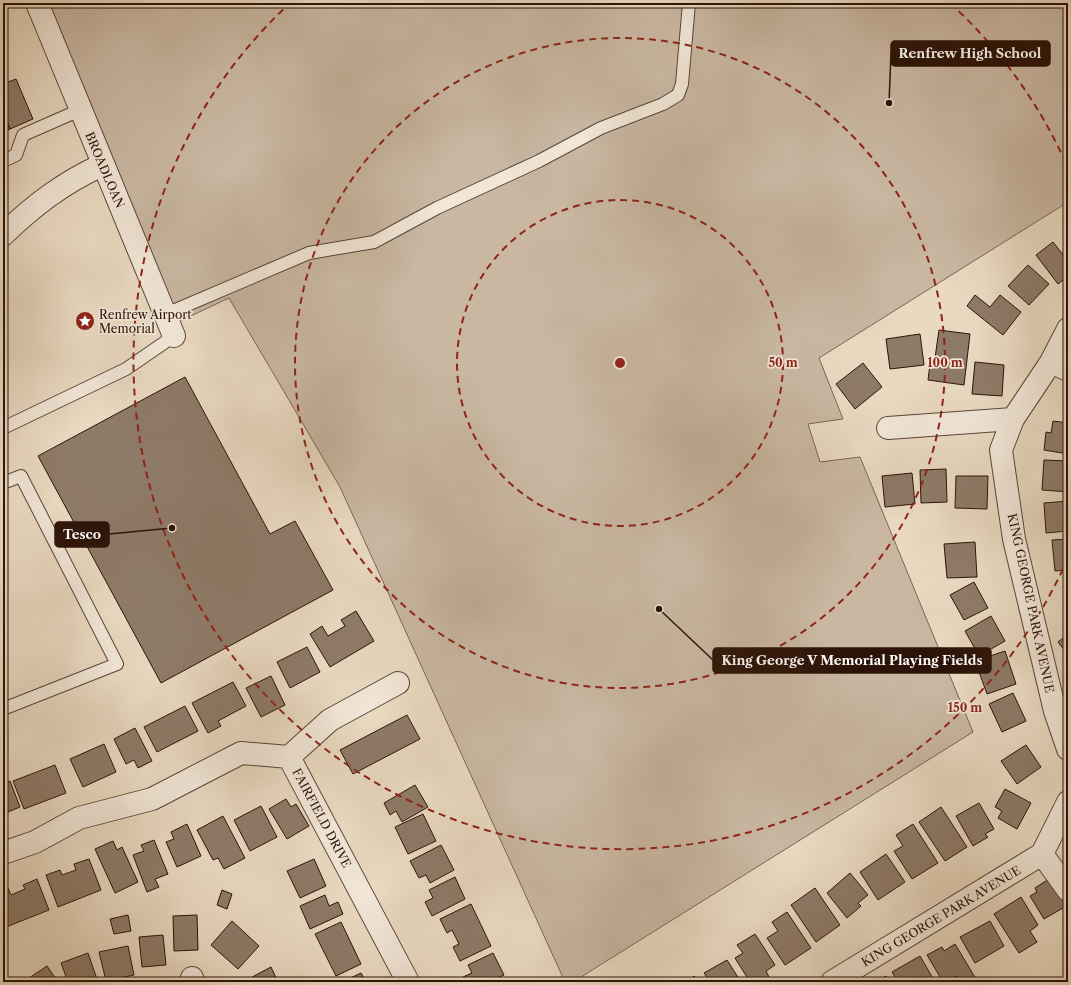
<svg xmlns="http://www.w3.org/2000/svg" width="1071" height="985" font-family="'Libre Caslon Text',serif">
  <style>
    .green { fill: #c9b7a2; stroke: #7a6555 }
    .building { fill: #8e7a68; stroke: #2c1308 }
    .lines { fill: none; stroke-linecap: round; stroke-linejoin: round }
    .service-casing { stroke: #5b4436; stroke-width: 14 }
    .minor-casing { stroke: #5b4436; stroke-width: 24 }
    .service { stroke: #f1e6d7; stroke-width: 12 }
    .minor { stroke: #f1e6d7; stroke-width: 22 }
    .ring { fill: none; stroke: #8f2418; stroke-width: 2; stroke-dasharray: 7 5 }
    .labels { text-anchor: middle; dominant-baseline: central; stroke-width: 3.5; stroke-linejoin: round; paint-order: stroke }
    .street-label { font-size: 12px; fill: #2c1308; stroke: #f1e6d7 }
    .poi-label { font-size: 12px; fill: #2c1308; stroke: #f1e6d7; text-anchor: start }
    .centre { fill: #8f2418; stroke: #f1e6d7; stroke-width: 2 }
    .ring-label { font-size: 12px; text-anchor: middle; font-weight: bold; fill: #8f2418; stroke: #f1e6d7; stroke-width: 3.5; stroke-linejoin: round; paint-order: stroke }
    .leader { fill: none; stroke: #2c1308; stroke-width: 1.5 }
    .callout-dot { fill: #2c1308; stroke: #f1e6d7; stroke-width: 1.5 }
    .callout { fill: #2c1308; stroke: #2c1308; stroke-width: 1.5 }
    .callout-label { font-size: 13px; text-anchor: middle; font-weight: bold; fill: #fff }
  </style>
  <rect width="100%" height="100%" fill="#e9d9c1"/>
  <filter id="stains"><feTurbulence type="fractalNoise" baseFrequency=".005" numOctaves="4"/><feColorMatrix values="0 0 0 0 .2 0 0 0 0 .09 0 0 0 0 .02 0 0 0 .5 -.17"/></filter>
  <radialGradient id="worn" r=".72"><stop offset=".6" stop-color="#630" stop-opacity="0"/><stop offset="1" stop-color="#630" stop-opacity=".3"/></radialGradient>
  <path class="green" d="M45 3H1068V202L819 358 843 419 808 424 820 462 860 457 973 732 573 982H565L340 487 229 298 180 321 168 298Z"/>
  <path class="building" d="M16 79 33 119 10 129 3 112V84Z
    M3 112 10 129 3 132Z
    M1053 242 1068 261V276L1058 284 1036 255Z
    M1028 265 1049 284 1029 305 1008 286Z
    M975 295 990 307 1000 295 1021 312 1003 335 967 306Z
    M939 330 970 334 964 385 928 380 930 364 934 365Z
    M920 334 924 365 890 369 886 339Z
    M975 362 1004 365 1002 396 972 394Z
    M863 363 882 387 855 409 836 384Z
    M185 377 270 534 295 521 333 590 161 683 38 456Z
    M1053 421 1068 423V454L1044 450 1046 432 1051 433Z
    M1044 460 1068 461V492L1042 490Z
    M946 469 947 502 921 503 920 470Z
    M912 473 915 504 885 507 882 476Z
    M956 476H988L987 509 955 508Z
    M1068 501V531L1046 533 1044 503Z
    M1068 539V570L1055 571 1052 540Z
    M975 542 977 577 947 578 944 544Z
    M974 582 988 608 964 620 950 595Z
    M356 611 374 641 330 667 310 634 322 626 328 636 345 626 341 620Z
    M991 616 1005 641 979 656 965 631Z
    M1068 634V655L1058 642Z
    M307 647 320 672 290 688 277 662Z
    M1005 651 1016 684 987 694 975 661Z
    M271 676 285 705 261 717 246 688Z
    M233 682 246 706 218 721 221 726 208 733 192 703Z
    M1013 693 1026 721 1002 732 989 704Z
    M185 706 198 731 157 752 144 727Z
    M407 715 420 739 353 774 340 750Z
    M135 728 152 761 138 768 134 760 126 764 114 739Z
    M104 744 116 772 83 787 70 759Z
    M1026 745 1041 767 1017 784 1001 761Z
    M55 765 66 793 24 809 13 781Z
    M10 781 20 807 3 814V784Z
    M415 785 428 807 402 822 396 811 390 815 384 803Z
    M1005 789 1031 803 1017 829 998 818 1002 811 995 807Z
    M286 799 291 807 296 804 309 826 287 839 269 809Z
    M979 803 994 829 985 834 988 837 973 846 956 816Z
    M261 806 277 837 250 851 234 820Z
    M941 807 967 847 945 861 919 822Z
    M423 814 436 841 408 854 395 827Z
    M223 816 245 858 224 869 218 858 213 860 197 830Z
    M187 824 201 856 177 867 166 842 174 839 171 832Z
    M913 824 938 863 912 879 894 851 903 846 896 835Z
    M154 840 168 874 155 879 159 887 147 892 133 855 144 851 141 845Z
    M113 841 117 850 122 847 138 882 115 893 95 849Z
    M441 845 454 870 430 883 426 875 419 878 410 861Z
    M886 854 905 882 878 900 860 872Z
    M89 859 101 890 58 907 46 875 60 870 62 875 76 870 74 864Z
    M314 859 326 886 300 898 287 871Z
    M850 873 868 895 858 903 861 906 847 918 827 893Z
    M455 877 465 899 432 916 425 902 433 898 429 890Z
    M1052 877 1068 905 1044 919 1030 896 1037 892 1035 888Z
    M37 879 49 910 6 927 3 919V891L8 888 11 895 25 889 23 885Z
    M815 888 840 925 816 942 791 905Z
    M222 890 232 894 227 909 217 905Z
    M325 895 329 906 338 902 343 914 310 929 300 906Z
    M1021 897 1038 925 1030 931 1037 942 1019 953 994 914Z
    M471 904 491 946 460 961 453 947 459 944 452 930 447 933 440 919Z
    M787 912 811 948 785 965 767 938 778 931 772 922Z
    M128 915 131 931 114 934 110 919Z
    M197 915 198 950 174 951 173 916Z
    M232 921 259 946 238 969 211 945Z
    M990 921 1004 946 975 963 960 937Z
    M341 922 361 964 336 976 315 934Z
    M755 934 775 965 766 971 769 977 760 982H750L735 958 743 953 737 945Z
    M163 935 166 965 142 967 139 937Z
    M955 944 976 979 971 982H960L957 976 947 982H943L927 955 942 947 944 951Z
    M128 946 134 975 106 981 99 952Z
    M88 953 97 979 90 982H68L61 963Z
    M493 953 504 975 488 982H466L463 977 472 973 468 965Z
    M920 956 935 982H898L892 972Z
    M727 960 741 982H710L704 973Z
    M47 966 58 982H23Z
    M271 967 278 982H243Z
    M361 973 366 982H342Z
    M694 976 699 982H687Z
    M886 976 889 982H876Z"/>
  <g class="lines">
    <defs>
      <path id="service" d="M3 161 16 155 23 135 80 110
        M166 314 309 253 374 242 437 208 539 161 601 128 663 104 678 95 682 84 689 3
        M3 428 126 369 174 336
        M3 483 21 476 117 664 3 709"/>
      <path id="minor" d="M37 3 174 336
        M3 235C34 205 63 183 102 165
        M1068 329 1051 362 1013 419 1001 450 1014 539 1055 711 1068 749
        M1051 362 1068 370
        M888 428 1013 419
        M289 757 330 720 398 683
        M3 853 35 842 79 818 152 799 241 753 289 757 408 982
        M1042 854 1068 890
        M191 982 192 978
        M832 982 1042 854 1068 802"/>
    </defs>
    <use href="#service" class="service-casing"/>
    <use href="#minor" class="minor-casing"/>
    <use href="#service" class="service"/>
    <use href="#minor" class="minor"/>
  </g>
  <g class="ring">
    <circle cx="620" cy="363" r="163"/>
    <circle cx="620" cy="363" r="325"/>
    <path d="M1068 558A488 488 0 1 1 290 3M950 3A488 488 0 0 1 1068 168"/>
  </g>
  <defs>
    <symbol id="sight-disc" viewBox="-11 -11 22 22"><circle r="9.5" fill="#8f2418" stroke="#f1e6d7"/><path d="M0-6L1.8-2.2L6-1.7L2.9 1.2L3.7 5.4L0 3.3L-3.7 5.4L-2.9 1.2L-6-1.7L-1.8-2.2Z" fill="#fff"/></symbol>
  </defs>
  <g fill-rule="evenodd">
    <use href="#sight-disc" x="74" y="310" width="22" height="22"/>
  </g>
  <g class="labels">
    <g class="street-label">
      <text transform="translate(105 170) rotate(67)">BROADLOAN</text>
      <text transform="translate(1031 603) rotate(78)">KING GEORGE PARK AVENUE</text>
      <text transform="translate(322 818) rotate(62)">FAIRFIELD DRIVE</text>
      <text transform="translate(941 916) rotate(-31)">KING GEORGE PARK AVENUE</text>
    </g>
    <g class="poi-label">
      <text x="99" y="314">Renfrew Airport<tspan x="99" dy="14">Memorial</tspan></text>
    </g>
  </g>
  <circle cx="620" cy="363" r="6" class="centre"/>
  <g class="ring-label">
    <text x="783" y="367">50 m</text>
    <text x="945" y="367">100 m</text>
    <text x="965" y="712">150 m</text>
  </g>
  <path class="leader" d="M889 103L891 53M172 528L109 534M659 609L713 660"/>
  <g class="callout-dot">
    <circle cx="889" cy="103" r="4"/>
    <circle cx="172" cy="528" r="4"/>
    <circle cx="659" cy="609" r="4"/>
  </g>
  <g class="callout">
    <rect x="891" y="41" width="159" height="25" rx="4"/>
    <rect x="55" y="522" width="54" height="25" rx="4"/>
    <rect x="713" y="648" width="278" height="25" rx="4"/>
  </g>
  <g class="callout-label">
    <text x="970" y="58">Renfrew High School</text>
    <text x="82" y="539">Tesco</text>
    <text x="852" y="665">King George V Memorial Playing Fields</text>
  </g>
  <rect width="1071" height="985" fill="none" stroke="#e9d9c1" stroke-width="16"/>
  <rect x="4" y="4" width="1063" height="977" fill="none" stroke="#2c1308" stroke-width="2"/>
  <rect x="8" y="8" width="1055" height="969" fill="none" stroke="#2c1308"/>
  <rect width="100%" height="100%" filter="url(#stains)"/>
  <rect width="100%" height="100%" fill="url(#worn)"/>
</svg>
